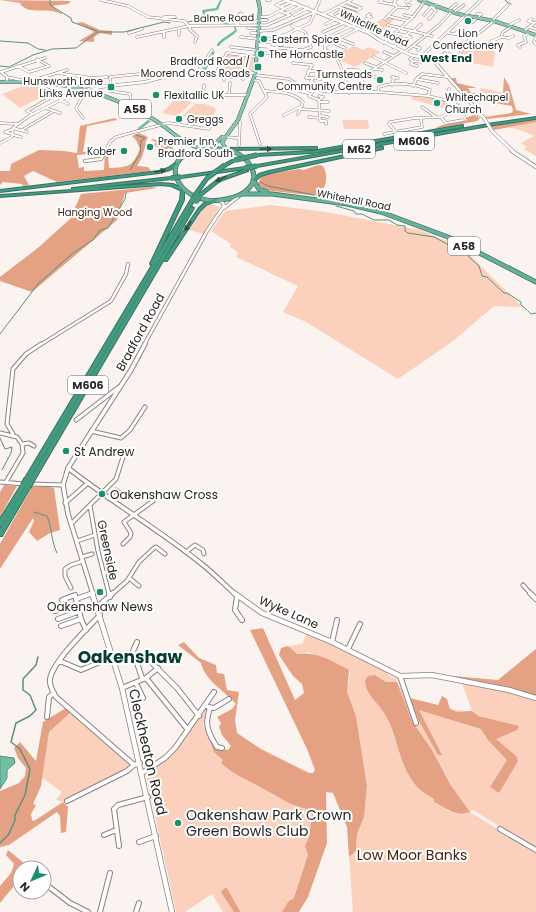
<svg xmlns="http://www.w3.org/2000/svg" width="536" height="912" font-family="Poppins,sans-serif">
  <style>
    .green { fill: #fbd1be; fill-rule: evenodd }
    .forest { fill: #e4a184 }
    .water { fill: #6fbfa4; stroke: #5a917e }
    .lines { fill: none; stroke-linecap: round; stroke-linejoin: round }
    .stream-far1 { stroke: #5a917e; stroke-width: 1 }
    .stream { stroke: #5a917e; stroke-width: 1.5 }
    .river { fill: #6fbfa4; fill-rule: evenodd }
    .minor-far3-casing { stroke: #89827f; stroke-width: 3 }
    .minor-far2-casing { stroke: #89827f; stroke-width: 4 }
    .minor-far1-casing { stroke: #89827f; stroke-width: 5 }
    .minor-casing { stroke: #89827f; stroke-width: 6 }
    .tertiary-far3-casing { stroke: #89827f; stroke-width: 3 }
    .tertiary-far2-casing { stroke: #89827f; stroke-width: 4 }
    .tertiary-far1-casing { stroke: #89827f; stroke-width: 5.5 }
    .tertiary-casing { stroke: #89827f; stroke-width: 6 }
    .secondary-far1-casing { stroke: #89827f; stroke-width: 3.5 }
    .secondary-casing { stroke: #89827f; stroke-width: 4.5 }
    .primary-far1-casing { stroke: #397260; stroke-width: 4 }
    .primary-casing { stroke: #397260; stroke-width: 5 }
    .trunk-far1-casing { stroke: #397260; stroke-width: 4 }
    .trunk-casing { stroke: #397260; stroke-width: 5 }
    .motorway-casing { stroke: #397260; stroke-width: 2 }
    .minor-far3 { stroke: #fff; stroke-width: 2 }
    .minor-far2 { stroke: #fff; stroke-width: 2.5 }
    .minor-far1 { stroke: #fff; stroke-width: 3 }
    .minor { stroke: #fff; stroke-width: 4 }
    .tertiary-far3 { stroke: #fff; stroke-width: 2 }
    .tertiary-far2 { stroke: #fff; stroke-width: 2.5 }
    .tertiary-far1 { stroke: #fff; stroke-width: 3.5 }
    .tertiary { stroke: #fff; stroke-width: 4.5 }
    .secondary-far1 { stroke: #fff; stroke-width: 2.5 }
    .secondary { stroke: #fff; stroke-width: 3 }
    .primary-far1 { stroke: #8ec3b3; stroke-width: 3 }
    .primary { stroke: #8ec3b3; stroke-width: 3.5 }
    .trunk-far1 { stroke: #68af9a; stroke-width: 3 }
    .trunk { stroke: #68af9a; stroke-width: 3.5 }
    .motorway { fill: #429b80; fill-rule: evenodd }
    .secondary-bridge-casing { stroke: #89827f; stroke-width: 3.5; stroke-linecap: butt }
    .motorway-bridge-far1-casing { stroke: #397260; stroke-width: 5.5; stroke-linecap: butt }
    .motorway-bridge-casing { stroke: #397260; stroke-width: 7; stroke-linecap: butt }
    .secondary-bridge { stroke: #fff; stroke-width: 2.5 }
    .motorway-bridge-far1 { stroke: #429b80; stroke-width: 4 }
    .motorway-bridge { stroke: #429b80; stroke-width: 5 }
    .oneway { fill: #314e44 }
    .poi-dot { fill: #1c8f71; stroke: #fff; stroke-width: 1.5 }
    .labels { text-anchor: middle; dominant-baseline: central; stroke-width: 4; stroke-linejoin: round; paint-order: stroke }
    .far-street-label { font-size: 10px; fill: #282524; stroke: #fff }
    .far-poi-label { font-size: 10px; fill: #282524; stroke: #fff; text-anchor: start }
    .far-park-label { font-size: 10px; fill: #4b200b; stroke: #fff }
    .far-neighbourhood-label { font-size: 11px; font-weight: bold; fill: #053d2e; stroke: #fff }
    .shield { fill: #fff; stroke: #686666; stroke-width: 1 }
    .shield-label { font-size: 11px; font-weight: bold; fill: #282524 }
    .street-label { font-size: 12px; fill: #282524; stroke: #fff }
    .poi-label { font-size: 12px; fill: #282524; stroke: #fff; text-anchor: start }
    .near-street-label { font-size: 14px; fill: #282524; stroke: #fff }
    .near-poi-label { font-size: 14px; fill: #282524; stroke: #fff; text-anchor: start }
    .near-park-label { font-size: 14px; fill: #4b200b; stroke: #fff }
    .near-quarter-label { font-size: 17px; font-weight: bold; fill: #053d2e; stroke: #fff }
  </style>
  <rect width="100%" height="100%" fill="#fbf3ef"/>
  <path class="green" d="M388 17 395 19 380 33 366 31 381 19 386 20Z
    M466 43 495 52 493 67 456 60Z
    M354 46 363 50 368 47 381 52 355 67 332 57Z
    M228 54 254 57 253 71 218 72Z
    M31 83 51 92 20 108 2 94Z
    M481 88 506 93 502 102 477 96Z
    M413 95 447 101 450 103 443 108 411 99Z
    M176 98 192 102 178 116 162 113Z
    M195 104H205L215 108 216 111 211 119 201 120 185 117 183 115Z
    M342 120H368L369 129H344Z
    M536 122V156L524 149 527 147 521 143 534 136 523 131 508 127Z
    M211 204 220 207 204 234 189 230 204 207Z
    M271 205 326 212 420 230 462 247 522 307 494 306 452 342 398 379 306 322 283 312 298 286 236 257 238 252 230 247 231 244 211 231 225 211Z
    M307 633 321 638 383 669 390 676 396 678C397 684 405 695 411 698 419 703 463 713 472 711L462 683 439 679H443L509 690 536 701V849L473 810 470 812 536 853V912H353L349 857 356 851 357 834 364 817 367 786 356 716 347 692 350 673 349 670 308 652 297 654 288 646 302 644ZM368 676H377L386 682H397L412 721 432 750 450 784 470 812 449 811 434 802V799C424 794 417 788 411 779 398 760 397 735 386 716 379 703 365 695 365 680Z
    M206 710 203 726 216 748 228 750 326 807 327 814 317 870 299 912H223L212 894 185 912H176L146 775 169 757Z
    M70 713 129 764 127 768 63 802 56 800 62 792 42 778 49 732Z"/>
  <path class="forest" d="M0 0 71 1 68 4 52 6 63 14H61C46 6 30 16 20 4L21 3Z
    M82 22 100 30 112 31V35L100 33 94 37V42L79 41 94 32 77 23Z
    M504 77 509 85 516 110 531 114 487 119 485 117 511 113 513 111 512 106 468 98 451 78H456L457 83 474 87 476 88H468L471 93H477V96L502 101 507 95 503 92Z
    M474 115 480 118 477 121 435 129C442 122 459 124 467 120L465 118Z
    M115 118 117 120 87 126 83 152 104 151 103 153 77 155 79 168 84 167V171L104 170 105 153H108L109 168C129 167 132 167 140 149L136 140 132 136 139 133 148 137 145 143 146 144 142 157 137 166 148 167 151 171 57 182 33 171 24 176 29 185 23 186 22 184 3 182 0 185V171H10L11 164 39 150 64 151 77 153 80 126Z
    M536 120V122L494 130 491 126Z
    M153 139 161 142 172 140V142L175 144 163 152H161L163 149 157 148 156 145 153 149 156 142 151 140Z
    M318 165 323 166C329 176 326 187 319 196L272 191 264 189 258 184 261 177 264 175 299 169 304 170Z
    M151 187 157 188 125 193 117 220 32 292 0 281V277L39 247 70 219 81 194Z
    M4 485 17 486 0 517V492Z
    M46 486 54 488 60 530 50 533 37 541 29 532 34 521 33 518 0 569V544L32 487Z
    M263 628 295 700 304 693 302 684 293 676 279 655 281 648 288 646 297 654C317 651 332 661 349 670L347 692 356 716 367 786 364 817 357 834 356 851 349 857 347 827 333 793 326 792 327 843 308 897 299 912H282L288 902 294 898 305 864 308 855 305 846 309 837 313 810C293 808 278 796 260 787 244 778 234 775 221 763L223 760 213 751 211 741C216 748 220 749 228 750L231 746 222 735 219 727 221 723 217 717 232 709 236 704C225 691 205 681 201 663L178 645 184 642 199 658 216 665 217 673 224 674 227 690 239 692 235 720 237 733 261 749 309 773H313L315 770 307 749 250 630Z
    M536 649V698L465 681 453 676 498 680Z
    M375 675 386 682H397L412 721 432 750 450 784 470 812C457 817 445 808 434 802V799C424 794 417 788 411 779 398 759 397 735 386 716 379 703 365 695 365 680L368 676Z
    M442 696 447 699 450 709 457 712 472 711 478 716 519 726 517 730 496 739 516 756 518 761 499 793 490 787 507 760 488 740 481 729 419 710 440 751 442 755H438L419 721 410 698 438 705Z
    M66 708 70 713 49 732 41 786 33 804 36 805 31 814 32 820 34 821 63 802 68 807 66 832 61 833 60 816 57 812 9 845 0 847V791L19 783 25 776 26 768 18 758 14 748 20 742 36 761 43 722Z
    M8 850 30 868H20V882L18 881 0 903V886L11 873 14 864 6 855Z
    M226 887 240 911 241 912H234L221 892Z"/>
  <path class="water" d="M0 756 14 758 15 763 7 770V778L0 789Z"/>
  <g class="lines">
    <path class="stream-far1" d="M50 0V5L71 18 72 22 97 31
      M505 0 508 3
      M508 3 511 4
      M188 22 205 18
      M0 41 28 43 38 49 45 50
      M0 66 9 67 33 55 52 49 76 48 97 32H124L164 22 170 23
      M135 131 140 129
      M159 141 180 153
      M130 170 140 154 141 141 145 138 136 135
      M260 182 268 186 314 195
      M336 206 354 211 356 214H362L374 220H389L397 225 405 226V231L408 233 434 237 449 245H456L465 250 469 257 479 266 482 276 487 277 504 293H507L521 302V305L527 310
      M528 311 531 314 536 313
      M0 334 38 284 73 253 93 240 100 230 108 228 125 199 126 193
      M0 438 5 449 12 447 11 453 2 470
      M34 512 47 516C52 528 51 541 57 553"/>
    <path class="stream" d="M0 843 9 834 15 820V815L25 795 30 769 20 749 11 742 16 723 30 716 36 710 30 695 23 690V679L36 665 38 657"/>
    <path class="river" d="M220 0H222L218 10 205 12 206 17 230 24V26L204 18 202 10 216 8Z
      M233 25H235L237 31C232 37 224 39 219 46H217V44C222 38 229 35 235 30Z
      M213 51 215 52 211 60H209V59Z
      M207 62 210 63 204 73H202L201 72Z
      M148 120 151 121 140 130H138V128Z"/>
    <defs>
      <path id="minor-far3" d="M101 0 128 6 148 17 184 21 189 26
        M267 0H270
        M382 0 380 2 396 5
        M406 2 410 0
        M342 5 357 10 361 8 347 2
        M408 5H410
        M280 7 291 2
        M339 7 357 14
        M397 7 408 8
        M285 9 276 5 287 0
        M449 10 456 4
        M454 12 464 5
        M287 13 302 6
        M324 14 351 0
        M335 14 344 9
        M477 14H481L478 18
        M294 15 308 8
        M404 15 413 17
        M424 15 432 6
        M216 16 225 19
        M358 16 354 18 361 22
        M388 16 408 21
        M260 17H268L296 3
        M344 18 353 13
        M162 19 164 17H175
        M385 19 397 7 394 2 396 0
        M429 19 436 11 433 8 436 5
        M532 19 528 21 534 23
        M231 20 241 13
        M251 20 260 21
        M260 20H267
        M365 20 372 23
        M220 21 225 19 238 24
        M492 21 507 6
        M473 22 476 18
        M326 24 336 19
        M388 25 432 36
        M191 26 189 29 197 36 195 42
        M352 26 371 17 367 16 370 14
        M508 26 519 20
        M529 27 536 29
        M179 28V35
        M248 28 259 29
        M164 31V37
        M259 31 273 30 315 12
        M414 31 421 24
        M524 31 536 22
        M323 32 344 23
        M129 33 142 29
        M251 33H259
        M395 33 411 37
        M448 33 474 37 494 21
        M455 34 460 29
        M283 35 292 40
        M536 36 534 42 536 44
        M137 37 189 26 267 25 290 15 280 11
        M241 37 258 39
        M501 37 509 38 513 36
        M258 39H276L310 23 320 0
        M324 39 351 26
        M324 39 345 48
        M340 39 353 44
        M468 41 488 47
        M492 41 502 47
        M490 42 501 37 503 32 511 27
        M384 43 413 17 425 1
        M258 44 270 45
        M258 46 303 50 311 47 305 32 292 26
        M413 46 420 48 418 50
        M231 47 257 50
        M393 47 411 31
        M520 47 518 45 526 42 524 36 530 33
        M276 48 278 45H282
        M257 52 303 58
        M330 52 325 50V46L358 29
        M384 52 394 56
        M405 52 439 25 452 11
        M449 54 458 56
        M414 56 410 59 413 61 411 64 417 66
        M374 57 406 73
        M421 57 481 0
        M433 60 455 61 471 37
        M437 60 445 53
        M338 61 346 79 345 88 349 93
        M413 61 422 62
        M293 63 312 65 306 78H313L307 88
        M365 63 376 67
        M18 66 29 72 49 66 37 59
        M374 69 382 70
        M342 70H357L365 74
        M0 71 7 77V82
        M308 71H315
        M1 72 45 58
        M57 73 92 78 107 77
        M197 73 212 50
        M216 73 227 53 257 57
        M224 73V80
        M229 73V77H234
        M241 73V78L243 79
        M365 75 375 77
        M7 77 21 80
        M392 77 398 78
        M313 78 321 79
        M416 79 438 83
        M253 80 259 81 267 97 250 114 260 144
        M38 81 40 78 67 70
        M44 82 57 81 93 87
        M312 82 319 85
        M37 85 66 97
        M392 85 394 77
        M111 86 110 77 149 73
        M413 86 417 78 422 74 447 77
        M315 90 309 96 319 100 320 121H326V124
        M110 91 130 94 131 101
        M265 91C278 92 293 92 303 102L298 114
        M300 91 311 94
        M362 92 363 76 402 51
        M378 92 379 87C394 81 415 84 430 90L428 96
        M73 93 82 97 76 108 83 118
        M204 95H248
        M229 95 230 83
        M319 96 323 97 319 100
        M203 98 204 85
        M60 100 68 104
        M445 100 449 89
        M319 102H328
        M422 107 436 117
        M46 108 60 113
        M300 109 329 111
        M456 111 465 114
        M33 114 27 111 57 94
        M284 115 302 106
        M321 116 328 117
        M309 117 320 118
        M441 117 446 123 463 120
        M0 123 17 124
        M13 128 27 132
        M22 130 54 111
        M396 132 389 124 390 122 415 118 441 117 461 107
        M12 134 5 132 13 129
        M384 134 422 127 421 119
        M13 135 21 137
        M224 137 239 138
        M239 145 240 122
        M105 152 110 142 116 137 168 123 209 129 214 122"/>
      <path id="minor-far2" d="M85 161 101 159 106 151
        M40 345 111 301 126 274 128 264"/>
      <path id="minor-far1" d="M76 420 119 387
        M91 431 121 438 130 430 145 407
        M0 433 17 437 22 444 23 453 6 482
        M13 434 7 424 13 369 26 354 41 344
        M23 444 29 443 34 446
        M0 482 25 484
        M31 484 63 485
        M108 498 116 490 120 493
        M65 503 88 483
        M90 506 98 551 109 594
        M71 524 116 479 124 454
        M77 541 95 535
        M123 544 130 537 131 533 124 522 153 501
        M186 552 195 545 203 550 204 554
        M82 557 92 554
        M104 574 113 567
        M129 578 139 586
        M523 585 531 594
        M71 588 65 576V569L71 565 83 561
        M91 594 93 593
        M112 594 127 581 139 562 154 548 156 547 165 554"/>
      <path id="minor" d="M109 593 110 597
        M530 593 536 599
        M237 596 235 610 242 620
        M76 599 93 593
        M62 600 75 595 81 619 86 630
        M97 607 113 593
        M55 611 78 603
        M100 615C87 629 53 661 50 679 49 686 53 692 56 697L134 765 140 763
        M58 619 80 611
        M61 626 81 619
        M137 642 133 651 142 678
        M332 642 337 620
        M348 649 360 624
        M148 659 177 688 199 716
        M60 661 81 670 107 659
        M400 676 416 723
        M146 678 188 730
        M136 683 143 698
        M122 688 146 678 158 668
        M208 707 214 708 229 699
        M210 708C204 724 208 733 217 747L222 748
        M47 717 49 697 54 693
        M142 773 165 758 175 748 214 692
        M67 801 127 771 134 765
        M500 829 536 850
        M104 835 116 830
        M139 842 156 836
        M119 846 114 809 118 805 148 797
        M44 883 70 903 88 912
        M100 912 110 873
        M136 912 139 903"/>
      <path id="tertiary-far3" d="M255 75 289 79 301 87 330 92H378L428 96 445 100 482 116
        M0 143 12 137 13 128 29 116 85 88"/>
      <path id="tertiary-far2" d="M224 208 238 197
        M144 345 207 231 224 206 223 203 218 200"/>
      <path id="tertiary-far1" d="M68 468C111 502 160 530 203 565 214 574 224 584 235 594
        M93 594 68 514 63 485 68 468 131 370 145 344"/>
      <path id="tertiary" d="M92 593 122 688 172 912
        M234 593 262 613 332 642 400 676 432 675 509 690 536 698"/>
      <path id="secondary-far1" d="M286 0 369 33 379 40 411 55 433 60 484 118
        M92 90 99 87 145 82 178 73H255
        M492 131 514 152"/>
      <path id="secondary" d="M512 151 536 167"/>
      <path id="primary-far1" d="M419 0 458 14 494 21 536 35
        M0 82C58 80 102 89 153 119 170 129 182 144 202 149
        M180 140 184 149 183 152
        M203 149 214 145 222 137
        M226 149 222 142 238 120 255 75 260 9 258 0"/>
      <path id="primary" d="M178 161 183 151"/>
      <path id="trunk-far1" d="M193 152 217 148 234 152"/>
      <path id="trunk" d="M199 151C153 157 180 210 227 199 235 197 243 195 249 188 262 174 246 156 232 151
        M253 180 259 189 267 192
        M241 194H272L347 204 381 212 448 237 536 282"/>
      <path id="motorway" d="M536 117V119L494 125 257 167 255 166 257 165 494 123Z
        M462 125H463V127L312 153 257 156 255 155 257 154 312 151Z
        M316 147H317V149L227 150 225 149 227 148Z
        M382 147H383V149L271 173 261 176 255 181 252 180 259 174 269 171Z
        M234 159 237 160 226 166 223 165Z
        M175 163 178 164 170 170 159 173 0 192V190L159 171 168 168Z
        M245 167H246V169L181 178 179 177 181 176Z
        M245 170 248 171 220 181 201 196H200L198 195 218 179Z
        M171 177H172V179L90 188 161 183 173 184 182 188V190H180L171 186 161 185 0 197V195L72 190V188H73Z
        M206 177 209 178 197 195H195L194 194Z
        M181 190 184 191V200L159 253 190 201 192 200 194 201 29 480H25L24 479 25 478 152 265 150 264 180 200Z
        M215 199H217L218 200 206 205 200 211 167 261H165L164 260 198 209 204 203Z
        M191 207H192L194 208 34 481H30L29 480 30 479Z
        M23 484 25 485 26 486 25 487 2 526H0V519L21 485Z
        M28 485 30 486 31 487 30 488 2 536H0V529L26 486Z"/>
    </defs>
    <use href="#minor-far3" class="minor-far3-casing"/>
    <use href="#minor-far2" class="minor-far2-casing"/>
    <use href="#minor-far1" class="minor-far1-casing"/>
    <use href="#minor" class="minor-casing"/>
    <use href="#tertiary-far3" class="tertiary-far3-casing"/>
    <use href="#tertiary-far2" class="tertiary-far2-casing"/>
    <use href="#tertiary-far1" class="tertiary-far1-casing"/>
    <use href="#tertiary" class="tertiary-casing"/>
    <use href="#secondary-far1" class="secondary-far1-casing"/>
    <use href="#secondary" class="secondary-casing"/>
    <use href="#primary-far1" class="primary-far1-casing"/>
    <use href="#primary" class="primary-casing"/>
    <use href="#trunk-far1" class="trunk-far1-casing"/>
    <use href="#trunk" class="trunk-casing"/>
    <use href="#motorway" class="motorway-casing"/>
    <use href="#minor-far3" class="minor-far3"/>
    <use href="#minor-far2" class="minor-far2"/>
    <use href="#minor-far1" class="minor-far1"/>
    <use href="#minor" class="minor"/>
    <use href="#tertiary-far3" class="tertiary-far3"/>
    <use href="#tertiary-far2" class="tertiary-far2"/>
    <use href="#tertiary-far1" class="tertiary-far1"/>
    <use href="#tertiary" class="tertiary"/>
    <use href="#secondary-far1" class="secondary-far1"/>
    <use href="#secondary" class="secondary"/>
    <use href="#primary-far1" class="primary-far1"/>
    <use href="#primary" class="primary"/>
    <use href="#trunk-far1" class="trunk-far1"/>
    <use href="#trunk" class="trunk"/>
    <use href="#motorway" class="motorway"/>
    <defs>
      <path id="secondary-bridge" d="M484 118 492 131"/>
      <path id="motorway-bridge-far1" d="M235 160 257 155
        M245 168 257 166
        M171 178 181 177
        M207 178 225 165
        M192 201 196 194
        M196 202 200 195"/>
      <path id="motorway-bridge" d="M23 486 27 479
        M28 487 32 480"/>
    </defs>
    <use href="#secondary-bridge" class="secondary-bridge-casing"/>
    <use href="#motorway-bridge-far1" class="motorway-bridge-far1-casing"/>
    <use href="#motorway-bridge" class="motorway-bridge-casing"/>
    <use href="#secondary-bridge" class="secondary-bridge"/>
    <use href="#motorway-bridge-far1" class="motorway-bridge-far1"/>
    <use href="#motorway-bridge" class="motorway-bridge"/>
  </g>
  <defs><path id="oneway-solid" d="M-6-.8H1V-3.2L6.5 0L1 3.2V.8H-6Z"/></defs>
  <g class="oneway">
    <use href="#oneway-solid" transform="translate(266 149) rotate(-1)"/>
    <use href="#oneway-solid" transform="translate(160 171) rotate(-11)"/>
    <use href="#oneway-solid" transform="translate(221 179) rotate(154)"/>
    <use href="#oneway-solid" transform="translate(188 226) rotate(123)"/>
  </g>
  <g class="poi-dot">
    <circle cx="468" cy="21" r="4"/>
    <circle cx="264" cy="39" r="4"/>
    <circle cx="261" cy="54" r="4"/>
    <rect x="254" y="63" width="8" height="8" rx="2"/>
    <circle cx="380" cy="80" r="4"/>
    <rect x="107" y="83" width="8" height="8" rx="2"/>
    <circle cx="156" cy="95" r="4"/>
    <circle cx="437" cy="103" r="4"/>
    <circle cx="179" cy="119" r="4"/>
    <circle cx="150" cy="147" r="4"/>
    <circle cx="124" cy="151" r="4"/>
    <circle cx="66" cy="451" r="4"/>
    <circle cx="102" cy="494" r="4"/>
    <circle cx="100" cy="592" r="4"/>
    <circle cx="178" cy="823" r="4"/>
  </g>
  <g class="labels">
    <g class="far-street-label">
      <text transform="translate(224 18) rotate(-1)">Balme Road</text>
      <text transform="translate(374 28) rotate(25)">Whitcliffe Road</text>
      <text transform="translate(354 200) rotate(11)">Whitehall Road</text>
    </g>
    <g class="far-poi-label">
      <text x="468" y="33" text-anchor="middle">Lion<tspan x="468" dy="12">Confectionery</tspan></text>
      <text x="272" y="39">Eastern Spice</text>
      <text x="269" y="54">The Horncastle</text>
      <text x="250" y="61" text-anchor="end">Bradford Road /<tspan x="250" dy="12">Moorend Cross Roads</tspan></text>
      <text x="372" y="74" text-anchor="end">Turnsteads<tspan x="372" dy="12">Community Centre</tspan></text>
      <text x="103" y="81" text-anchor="end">Hunsworth Lane<tspan x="103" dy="12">Links Avenue</tspan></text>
      <text x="164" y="95">Flexitallic UK</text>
      <text x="445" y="97">Whitechapel<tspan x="445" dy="12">Church</tspan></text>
      <text x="187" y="119">Greggs</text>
      <text x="158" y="141">Premier Inn,<tspan x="158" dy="12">Bradford South</tspan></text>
      <text x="116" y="151" text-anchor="end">Kober</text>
    </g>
    <g class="far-park-label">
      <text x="95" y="212">Hanging Wood</text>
    </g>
    <g class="far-neighbourhood-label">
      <text x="446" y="58">West End</text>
    </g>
    <g class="shield">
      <rect x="119" y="100" width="32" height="18" rx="3"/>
      <rect x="394" y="132" width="40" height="18" rx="3"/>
      <rect x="343" y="140" width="32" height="18" rx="3"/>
      <rect x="448" y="237" width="32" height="18" rx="3"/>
      <rect x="68" y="376" width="40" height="18" rx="3"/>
    </g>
    <g class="shield-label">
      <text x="135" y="109">A58</text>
      <text x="414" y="141">M606</text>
      <text x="359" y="149">M62</text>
      <text x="464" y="246">A58</text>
      <text x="88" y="385">M606</text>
    </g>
    <g class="street-label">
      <text transform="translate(140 332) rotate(-61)">Bradford Road</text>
      <text transform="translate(108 550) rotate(78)">Greenside</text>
      <text transform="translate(289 612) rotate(24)">Wyke Lane</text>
    </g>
    <g class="poi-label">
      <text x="74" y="451">St Andrew</text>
      <text x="110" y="494">Oakenshaw Cross</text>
      <text x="100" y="606" text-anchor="middle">Oakenshaw News</text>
    </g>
    <g class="near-street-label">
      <text transform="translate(148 752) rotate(77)">Cleckheaton Road</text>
    </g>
    <g class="near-poi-label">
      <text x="186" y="815">Oakenshaw Park Crown<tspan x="186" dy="16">Green Bowls Club</tspan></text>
    </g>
    <g class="near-park-label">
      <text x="412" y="855">Low Moor Banks</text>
    </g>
    <g class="near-quarter-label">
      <text x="130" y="657">Oakenshaw</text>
    </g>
  </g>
  <g transform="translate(32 880) rotate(226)"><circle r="19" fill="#ffffff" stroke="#a9a8a7"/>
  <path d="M0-3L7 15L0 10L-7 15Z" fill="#1c8f71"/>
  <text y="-6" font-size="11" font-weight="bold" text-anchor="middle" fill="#282524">N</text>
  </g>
</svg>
